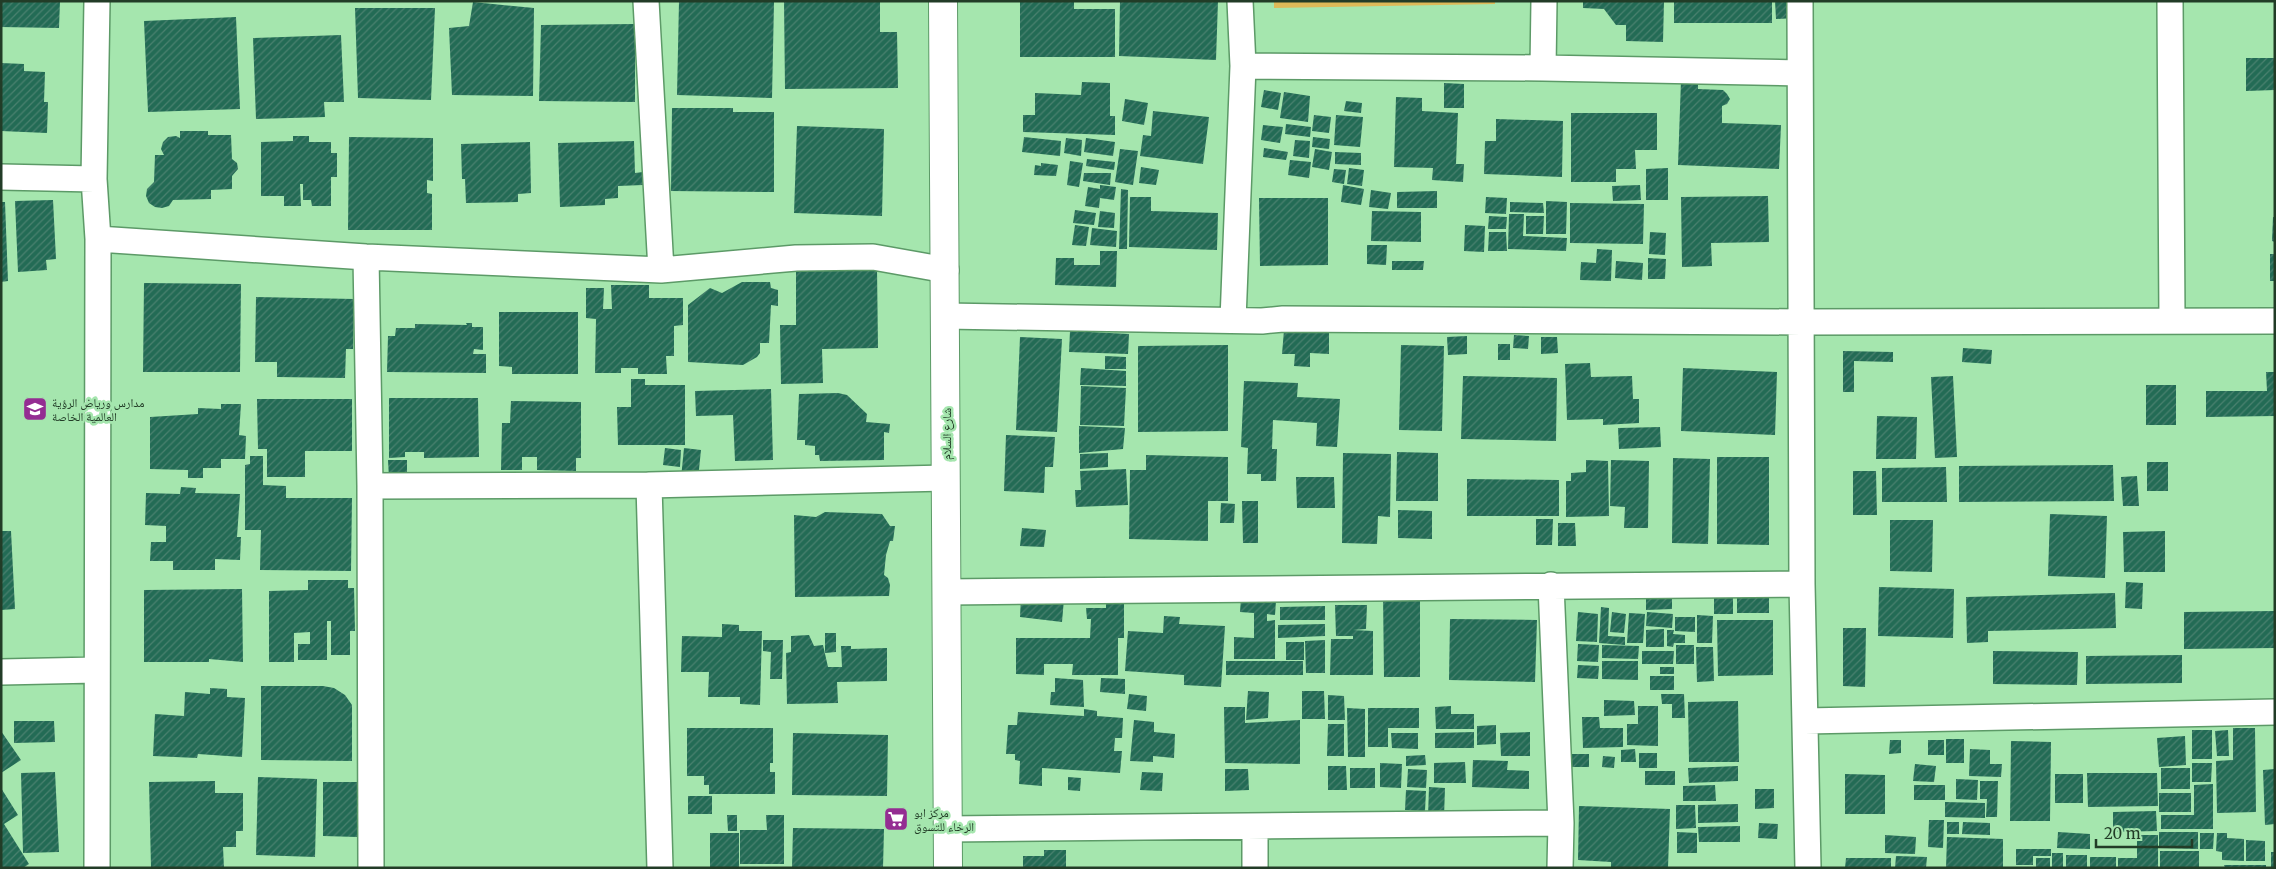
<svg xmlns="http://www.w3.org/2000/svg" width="2276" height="869" font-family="Merriweather,'Noto Naskh Arabic',serif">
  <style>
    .green { fill: #deb958 }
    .building { fill: url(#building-hatch) }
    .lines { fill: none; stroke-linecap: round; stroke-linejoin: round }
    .minor-casing { stroke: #5c9a67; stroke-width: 28 }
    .tertiary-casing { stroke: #5c9a67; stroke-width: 30 }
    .minor { stroke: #fff; stroke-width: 25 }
    .tertiary { stroke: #fff; stroke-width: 28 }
    .labels { text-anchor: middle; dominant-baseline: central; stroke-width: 5; stroke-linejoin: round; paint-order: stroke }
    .poi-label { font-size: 12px; fill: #223c27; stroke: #a5e6ae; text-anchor: start }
    .street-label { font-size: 12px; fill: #223c27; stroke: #a5e6ae }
  </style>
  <defs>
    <pattern id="building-hatch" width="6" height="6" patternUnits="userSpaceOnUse" patternTransform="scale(1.25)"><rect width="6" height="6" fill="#236b55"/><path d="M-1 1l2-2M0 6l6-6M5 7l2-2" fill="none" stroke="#4a816f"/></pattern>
  </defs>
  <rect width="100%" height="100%" fill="#a5e6ae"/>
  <path class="green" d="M1274 1H1495V4L1274 8Z"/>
  <path class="building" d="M1 1H60L59 28 1 27Z
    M679 1 774 2 772 98 677 95Z
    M784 1H880V32H897L898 88 785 89Z
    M1020 1H1074V9H1115V57H1020Z
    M1120 1H1218L1216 60 1119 56Z
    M1583 1H1664L1663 42 1626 41V25H1616L1604 9 1583 8Z
    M1674 1H1772V23H1674Z
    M1775 1H1794L1795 18 1776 19Z
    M473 2 534 8 533 96 452 95 449 28 469 26Z
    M355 8H435L431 100 358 98Z
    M236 17 240 109 148 112 144 21Z
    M635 24V102L539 101 541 25Z
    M341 35 344 102H324L325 117 256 119 253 38Z
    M2246 58H2275V90L2246 91Z
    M1 63 24 64V71L45 72 44 102H48L47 133 1 131Z
    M1681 80 1698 81V89L1723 90 1727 94 1730 99 1727 104 1722 106V123L1781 125 1779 169 1678 165Z
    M1082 82 1110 83V116H1115V135L1023 132V115H1035V93L1081 95Z
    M1444 83 1464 84V108H1444Z
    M1264 90 1281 93 1278 110 1261 107Z
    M1284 92 1310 96 1308 122 1280 118Z
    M1396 97 1422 98V111L1458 113 1456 164H1464L1463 182 1432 180 1433 168 1394 167Z
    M1125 99 1148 103 1144 125 1122 121Z
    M1346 101 1362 103 1361 113 1344 111Z
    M672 108H733V112H774V192L671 191Z
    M1153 111 1209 117 1203 164 1140 156 1143 135 1151 136Z
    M1571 113H1657V150H1635L1636 169H1616V182H1571Z
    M1314 115 1331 117 1329 133 1312 131Z
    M1336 115 1363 117 1360 147 1334 145Z
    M1496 119 1563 121 1562 177 1484 174 1485 141H1496Z
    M1286 124 1311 127 1310 137 1285 134Z
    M1263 125 1283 127 1280 143 1261 140Z
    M797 126 884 129 882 216 794 213Z
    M180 131H208V135H231L232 159 237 163 238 169 232 176V189L211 190V199L173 200 169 206 162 208 155 207 149 203 146 196 147 189 154 182 155 155H164L161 149 163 142 168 137 176 136 180 138Z
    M293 136H309V142H331V153H337V177H331V206H312L311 200H303V184H300L301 206H284V196H261V142L293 141Z
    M349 137 433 138V181L427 180V193L432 194V230H348Z
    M1024 137 1061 141 1060 156 1022 152Z
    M1313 137 1330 139 1329 149 1312 147Z
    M1066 138 1082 140 1081 156 1064 153Z
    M1086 138 1115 142 1113 156 1084 152Z
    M1295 140 1310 141 1309 158 1293 156Z
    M634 141 635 173 643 172V185L618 186V198L605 199V205L560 207 558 143Z
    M530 142 531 193 518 194V202L466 203 465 179H462L461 144Z
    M1264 148 1288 152 1286 160 1263 157Z
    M1120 149 1138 151 1133 185 1115 182Z
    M1315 149 1332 152 1329 170 1312 167Z
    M1335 152 1361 153V165L1335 164Z
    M1087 159 1115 162 1114 170 1086 166Z
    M1290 160 1311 162 1309 178 1288 175Z
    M1070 161 1083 163 1079 187 1067 185Z
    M1041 163 1058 165 1056 176 1034 175 1035 165 1041 166Z
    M1141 167 1159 170 1156 185 1139 183Z
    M1349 168 1364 170 1362 186 1347 184Z
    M1668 168V200H1646V169Z
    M1334 169 1346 170 1344 184 1332 182Z
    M1084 173H1111L1110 185 1083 181Z
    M1100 185 1116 187 1114 200 1100 198 1099 208 1085 206 1088 187 1100 189Z
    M1343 185 1364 189 1361 205 1341 202Z
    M1640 185 1641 200 1613 201 1612 186Z
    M1121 189 1128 190 1127 249H1119Z
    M1371 190 1391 193 1388 209 1369 207Z
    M1437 191V208H1397V192Z
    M1768 196 1769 242 1711 243 1712 266 1682 267 1681 197Z
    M1130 197H1151V211L1218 213 1217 250 1129 247Z
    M1486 197 1507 198 1506 214 1485 213Z
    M1259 198H1328V265L1260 266Z
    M53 200 56 259 46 260 47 270 18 272 15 201Z
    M1546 201 1567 202 1566 234H1546Z
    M1 202H5L8 281 1 282Z
    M1510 202 1543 203 1544 213 1510 212Z
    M1570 203 1644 204 1643 244 1570 243Z
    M1075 210 1096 213 1094 225 1073 223Z
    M1100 211 1115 213 1114 228 1098 227Z
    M1372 211 1421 212V242L1371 241Z
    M1509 214H1524L1523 236 1567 238 1566 251 1508 249Z
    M1489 216 1507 217 1506 229H1488Z
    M1526 216H1544L1543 234H1526Z
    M2273 217H2275V242L2272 241Z
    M1075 225 1089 227 1086 246 1072 245Z
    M1465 225 1485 226 1484 252 1464 251Z
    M1092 228 1117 231 1116 247 1090 245Z
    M1489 232H1506L1507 251H1488Z
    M1650 232 1666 233 1665 255 1649 254Z
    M1367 245H1387L1386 265 1367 264Z
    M1597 249 1612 250 1611 281 1580 280 1581 262 1596 263Z
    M1100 251H1117L1116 287 1055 285 1056 258H1074V265H1100Z
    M2270 254H2275V281H2270Z
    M1648 258 1666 259 1665 279H1648Z
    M1392 261H1424L1423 270H1392Z
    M1616 261 1643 263 1642 280 1615 278Z
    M877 268 878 348 822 349 823 383 781 384 780 325H796V269Z
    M742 282H770L771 288 778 290V306L771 305 769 343H760V353L757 357 743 365 688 362V305L710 288 722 293Z
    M144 283 241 284 240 372H143Z
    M611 285H649V298H683V325L674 326V356H666L667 374H638V368H621V373H595L596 319 586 318V288H604L603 309H612Z
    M256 297 354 299 353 349H346L345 378 277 377V362H255Z
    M499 312H578V374H512V367L499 366Z
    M466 323H472V327H483V350L474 349 473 354H486V373L387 372 388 336H395L396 328H415V324L467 325Z
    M1284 330 1329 332V354L1310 353V367L1294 366 1295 354H1282Z
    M1070 331 1129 334 1128 354 1069 352Z
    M1514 335 1529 336 1528 349 1513 348Z
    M1467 336V354L1448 355 1447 337Z
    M1020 337 1062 339 1057 432 1016 430Z
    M1541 337H1557L1558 353 1541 354Z
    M1498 344H1510V360H1498Z
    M1228 345V431L1138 432V346Z
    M1401 345 1444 346 1442 431 1399 430Z
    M1963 348 1992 350 1991 364 1962 362Z
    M1843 351 1893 352V362L1854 361V392H1843Z
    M1105 356 1126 357V369H1105Z
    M1590 363 1591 377 1632 376 1633 399H1639V423L1603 425V419L1567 420 1565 364Z
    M1081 368 1126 371V386L1080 385Z
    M1683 368 1777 372 1775 435 1681 431Z
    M2266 372H2275V416L2206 417V391H2267Z
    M1463 376 1557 378 1556 441 1461 439Z
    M1953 376 1957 457 1935 458 1931 377Z
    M631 379H645V385H685V445H618L617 407H631Z
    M1244 381 1298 383 1297 397 1340 399 1337 447 1316 446 1317 423 1273 420 1272 449H1277L1276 481H1261V474H1247L1248 448 1241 447Z
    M2146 385H2176V425H2146Z
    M1081 386 1126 388 1124 426 1080 425Z
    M771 389 773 460 735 461 733 415 696 416 695 391Z
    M838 393 847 395 867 414 866 422 890 424 889 433 884 432V460L820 461 819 455H815V446L805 445V440H797L799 394Z
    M389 398H478L479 457 424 458V452H405V457L389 458Z
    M257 399H352V451H305V477H267V449H258Z
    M511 401 581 402V458H576V471L537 470V457H522V470H501L502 423H510Z
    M221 404H241L239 435 246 436 245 459H221V468H203V478H188V470L150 469V417L198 414V408L221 409Z
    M1877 416 1917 417 1916 459H1876Z
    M1079 426 1125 428 1123 449 1079 453Z
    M1660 427 1661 447 1619 449 1618 428Z
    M1006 435 1055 437 1053 467H1045L1044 493 1004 491Z
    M665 448 681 450 680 467 663 465Z
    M684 448 701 450 698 479 681 478Z
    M1397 452 1438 453V501H1396Z
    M1108 453V467L1080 469V454Z
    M1343 453 1391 454 1390 517 1378 516 1377 544 1342 543Z
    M1146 455 1228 457V501H1208V541L1129 539 1130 470H1146Z
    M250 456H263V485L286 486V498H352L351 571 260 570 261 530H245V465L250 464Z
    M1717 457H1769V545L1717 544Z
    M1673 458 1710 459 1708 544 1672 543Z
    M388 460H407V478H389Z
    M1586 460 1608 461 1609 516 1566 517V481H1571V473L1586 472Z
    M1611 460 1649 461 1648 528H1624L1625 507 1610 506Z
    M2147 462H2168V491H2147Z
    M2113 465 2114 501 1959 502V466Z
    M1946 467 1947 502H1882V468Z
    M1126 469 1128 505 1076 507 1075 490H1081L1080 471Z
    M1853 471H1876L1877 515H1853Z
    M2137 476 2139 506H2123L2121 477Z
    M1296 477H1334L1335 508H1297Z
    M1467 479 1559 480V516H1467Z
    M181 487 196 488 195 493 240 494 237 537H241L240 560 215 559V570H173V561H150L151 542H166V526L145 525 146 493 180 494Z
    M1242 501H1258V543H1243Z
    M1221 503 1235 504 1234 523H1220Z
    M1398 510 1432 511V539L1398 538Z
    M825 512 882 514 890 526H895L893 541H890L886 555 884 575 888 578 890 585 889 596 795 597 794 515 816 517Z
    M2050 514 2107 516 2105 578 2048 576Z
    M1536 519H1553L1552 545H1536Z
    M1890 520H1933L1932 572 1890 571Z
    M1558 523H1575L1576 546H1558Z
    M1022 528 1046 530 1044 547 1020 546Z
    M1 531H11L15 609 1 610Z
    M2165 531V572H2124L2123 532Z
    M308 580H348V588H354L355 631H350V655H331V621H327V660H298V644H310V632L294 633V662H269V591L308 590Z
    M2126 582 2143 583 2142 609 2125 608Z
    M1879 587 1954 589 1953 638 1878 636Z
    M242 589 243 662 209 659V662H144V590Z
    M1714 589 1733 590V614H1714Z
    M2115 593 2116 628 1988 631V642L1967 643 1966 597Z
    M1383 594H1420V677H1384Z
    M1646 595H1672V609L1646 610Z
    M1021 596 1064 599 1062 622 1020 617Z
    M1737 597H1769V613H1737Z
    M1241 598 1276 601 1275 615 1267 614V621L1275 620V659H1234V637L1254 638V613L1240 612Z
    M1106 601 1124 602V638H1118V675H1072L1073 664H1044V675L1016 674V638H1090L1091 619H1087L1086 608H1106Z
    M1335 605H1367L1366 629 1353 630 1373 631V675H1330L1331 639H1353V636H1336Z
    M1325 606V620H1280V607Z
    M1601 607 1609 608 1608 636 1625 637V645L1599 643Z
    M2275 611V648L2184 649V612Z
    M1578 612 1598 614 1597 642 1576 641Z
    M1612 612 1626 614 1624 633 1610 632Z
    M1647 612 1673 614 1672 628 1646 626Z
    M1629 613 1645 614 1643 643H1627Z
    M1697 615 1713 616 1712 643H1697Z
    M1164 616 1180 617 1179 624 1225 626 1221 687 1184 685V675L1125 671 1128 631 1163 633Z
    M1675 617H1695V632L1675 631Z
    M1450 619 1537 620 1535 682 1449 680Z
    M1717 620H1773V675L1718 676Z
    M722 624 739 625V631H762L760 705 740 704V697H708L709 672H681L682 636 722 637Z
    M1325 624V636L1278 638V625Z
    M1843 628H1866L1865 687 1843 686Z
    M1664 629V647H1646V630Z
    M1667 630H1674L1673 634 1685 635V643H1674L1673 647 1667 646Z
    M825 633H836V652L825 653Z
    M809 635 814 646 823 645 828 667H842L841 646H851V649L887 648V681L837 682 838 703 787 704 786 653 791 652V636Z
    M763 640H783L782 679H770L771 652 763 651Z
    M1325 640V673H1306L1305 641Z
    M1286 642H1304V660H1286Z
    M1578 644 1599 645 1598 662 1577 661Z
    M1602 645 1639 646 1638 659 1602 658Z
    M1676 645H1694V664H1676Z
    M1696 647H1713L1714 681 1697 682Z
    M1642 651H1674L1673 664H1642Z
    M1993 651 2078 652 2077 685 1993 684Z
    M2182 655V683L2086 684V656Z
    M1226 661H1303V675H1226Z
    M1602 661H1638V680L1602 679Z
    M1578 665 1599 666 1598 679 1577 678Z
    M1660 667H1674V674H1660Z
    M1650 676H1674V690H1650Z
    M1055 678 1083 680 1084 707 1050 705 1051 692H1055Z
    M1101 678 1125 679V694L1100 692Z
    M261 686H323L334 688 345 695 352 705V761L261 760Z
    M210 688 227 689V697L245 698 242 757 198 754 197 758 153 756 155 714 184 716 185 692 210 694Z
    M1248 691 1269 692 1268 718 1246 720Z
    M1302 691H1324L1325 719H1302Z
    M1129 694 1147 696 1146 711 1127 709Z
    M1661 694H1684L1685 718H1672V704H1662Z
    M1328 695 1344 696 1345 720H1328Z
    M1604 700 1634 701 1635 715 1604 716Z
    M1738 701 1739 762H1689L1688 702Z
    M1451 706V714H1474V729H1436L1435 707Z
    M1638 706H1658V746L1627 745V724H1638Z
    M1224 707H1245V723L1300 720V764L1225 763Z
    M1347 708 1365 709V757H1348Z
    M1368 708H1419V728H1388V747H1368Z
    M1084 709 1097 711V716L1123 718 1122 738H1115L1114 751H1122L1120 773 1042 768V786L1019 784 1020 761 1015 760V754H1006L1008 725H1017L1018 712 1084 716Z
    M1582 717H1599L1600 728H1623V747L1583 748Z
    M1134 720 1154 722V732L1175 734 1174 758 1153 756V762L1130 761Z
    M14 721H54L55 742 14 743Z
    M1328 724H1344V756H1327Z
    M1496 725V744L1477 745V726Z
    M687 728H773V763H770V772H775V794H709V785H704V776H687Z
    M2233 728H2255L2256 812 2217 813 2216 761 2233 760Z
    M2192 730H2212V759H2192Z
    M2228 730 2229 756H2217L2215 731Z
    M1 731 21 760 1 773Z
    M1474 732V748H1435V733Z
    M1530 732V756H1501L1500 733Z
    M793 733 888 735 887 796 792 795Z
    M1391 733H1418V749L1392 748Z
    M2185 736 2186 765 2159 767 2157 738Z
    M1946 739H1964V763H1946Z
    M1890 740H1901V753L1889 754Z
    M1928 740H1944V755H1928Z
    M2011 741 2051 742 2050 821H2010Z
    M1635 749 1636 762H1621V750Z
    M1970 749 1990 750V764H2002L2001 777 1969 776Z
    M1639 753H1657V768H1639Z
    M1572 754H1589V767H1572Z
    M1425 755 1426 765 1406 766V756Z
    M1603 756 1615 757 1614 768 1602 767Z
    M1473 760 1508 761 1507 770 1529 771V789L1472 787Z
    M1465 762 1466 783H1434V763Z
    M1380 763 1402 764 1401 788 1380 787Z
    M2192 763H2212L2211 782H2192Z
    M1915 764 1936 766 1934 782 1913 781Z
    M1328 766H1346L1347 790H1328Z
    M1738 766V781L1689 783 1688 768Z
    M1350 768H1375V788H1350Z
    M2161 768H2190V789H2161Z
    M1225 769H1248L1249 790 1225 791Z
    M1408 769 1427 770 1426 788 1407 787Z
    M2275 769V824L2265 825 2263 770Z
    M1645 771H1675V785H1645Z
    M55 772 59 852 23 853 21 773Z
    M1142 772 1163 773 1162 791 1140 790Z
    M2087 773H2157L2158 806 2088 807Z
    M1845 774 1885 775V814H1845Z
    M2055 774H2083V803H2055Z
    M258 777 317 779 315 857 256 855Z
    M1068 777 1081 778 1080 791 1068 790Z
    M1956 779 1978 780 1977 800 1956 799Z
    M215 781V793H243V831H236V847H223L224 868H151L149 782Z
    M1980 781H1998L1997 817H1986L1987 799H1980Z
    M323 782H357V837L323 836Z
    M2213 784V829H2161V815H2194V785Z
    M1715 785 1716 801H1683V786Z
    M1914 785H1945V800H1914Z
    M1429 787 1445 788 1444 817 1428 816Z
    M1 788 18 815 4 824 29 864 23 868H1Z
    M1755 789H1774V808L1755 809Z
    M1406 790 1426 791 1425 811 1405 810Z
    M2159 793H2191V812H2159Z
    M688 796H712V814H688Z
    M1945 802 1985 803V818L1945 817Z
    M1738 804V822L1698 823V805Z
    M1676 805H1695L1696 828 1676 829Z
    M1579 806 1670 809 1668 868H1611V862L1578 860Z
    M2156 811 2157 831 2113 832V812Z
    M727 815H737V831H728Z
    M766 815H784V864H740V830H767Z
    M1929 820H1944L1943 848 1928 847Z
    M1947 822H1959V834H1947Z
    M1963 822 1990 823V835L1962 834Z
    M1759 823 1778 824 1777 839 1758 838Z
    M1740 826V842H1699L1698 827Z
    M793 828 884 829 883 868H792Z
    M1677 832 1697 833V853H1677Z
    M2058 832 2090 834V849L2057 848Z
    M2159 832H2198V849L2159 848Z
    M710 833H739V868H710Z
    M2200 833H2214L2213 849H2200Z
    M2217 833H2227V838L2244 839V861L2222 860V852L2216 851Z
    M1885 835 1916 837 1915 854 1885 853Z
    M2137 835H2158V868H2118V858H2137Z
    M1947 837 2003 839V868H1946Z
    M2246 840 2265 841V861H2246Z
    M2016 849H2051V856H2033V865H2016Z
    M1044 850H1066V868H1023V856H1044Z
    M2160 851H2199V867H2160Z
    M2271 852H2275V868H2271Z
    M2052 853H2063V868H2052Z
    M2066 855H2087V868H2066Z
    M1896 856 1927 857 1926 868H1895Z
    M2090 857H2116V868H2090Z
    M1846 858H1891V868H1845Z
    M2036 858H2050V868H2036Z
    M2224 865H2266V868H2225Z"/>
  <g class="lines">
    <defs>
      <path id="minor" d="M646 1 661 270
        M1800 1 1802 584 1808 868
        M2170 1 2172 320
        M1243 66 1543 68 1800 73
        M1543 68 1544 1
        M1 177 94 179
        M98 239 366 257 661 270 796 258 873 257 946 270
        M366 257 370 486 371 868
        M945 316 1262 321 1283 319 1801 322 2275 321
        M1233 320 1243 66 1240 1
        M649 485 660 868
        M370 486 649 485 946 478
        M1551 585 1561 823 1560 868
        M947 592 1802 584
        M1 672 96 670
        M1805 721 2275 712
        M948 829 1561 823
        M97 868 98 239 94 179 97 1
        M1255 868V828"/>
      <path id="tertiary" d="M943 1 948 868"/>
    </defs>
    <use href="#minor" class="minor-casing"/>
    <use href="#tertiary" class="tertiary-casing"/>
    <use href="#minor" class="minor"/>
    <use href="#tertiary" class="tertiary"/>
  </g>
  <defs>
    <symbol id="school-square" viewBox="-11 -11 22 22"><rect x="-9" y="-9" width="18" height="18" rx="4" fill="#942d92" stroke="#a5e6ae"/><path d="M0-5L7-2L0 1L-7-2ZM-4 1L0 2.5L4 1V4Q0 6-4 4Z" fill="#fff"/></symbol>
    <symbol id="supermarket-square" viewBox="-11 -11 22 22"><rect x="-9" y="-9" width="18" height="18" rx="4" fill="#942d92" stroke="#a5e6ae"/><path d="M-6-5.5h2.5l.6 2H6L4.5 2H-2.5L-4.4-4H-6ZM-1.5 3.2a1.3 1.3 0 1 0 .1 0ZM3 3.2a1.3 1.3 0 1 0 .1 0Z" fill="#fff"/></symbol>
  </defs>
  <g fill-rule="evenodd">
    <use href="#school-square" x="21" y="395" width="28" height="28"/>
    <use href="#supermarket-square" x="882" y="805" width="28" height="28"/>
  </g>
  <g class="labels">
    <g class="poi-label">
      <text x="52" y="402">مدارس ورياض الرؤية<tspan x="52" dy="14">العالمية الخاصة</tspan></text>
      <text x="914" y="812">مركز ابو<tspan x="914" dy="14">الرخاء للتسوق</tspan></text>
    </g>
    <g class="street-label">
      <text transform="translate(946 434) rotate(-90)">شارع السلام</text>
    </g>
  </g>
  <rect width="2276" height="869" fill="none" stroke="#223c27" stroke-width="5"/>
  <path d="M2096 839v8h96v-8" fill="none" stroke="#223c27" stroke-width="2.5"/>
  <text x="2104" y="839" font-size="15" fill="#223c27" stroke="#a5e6ae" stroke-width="4" paint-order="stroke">20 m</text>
</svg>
